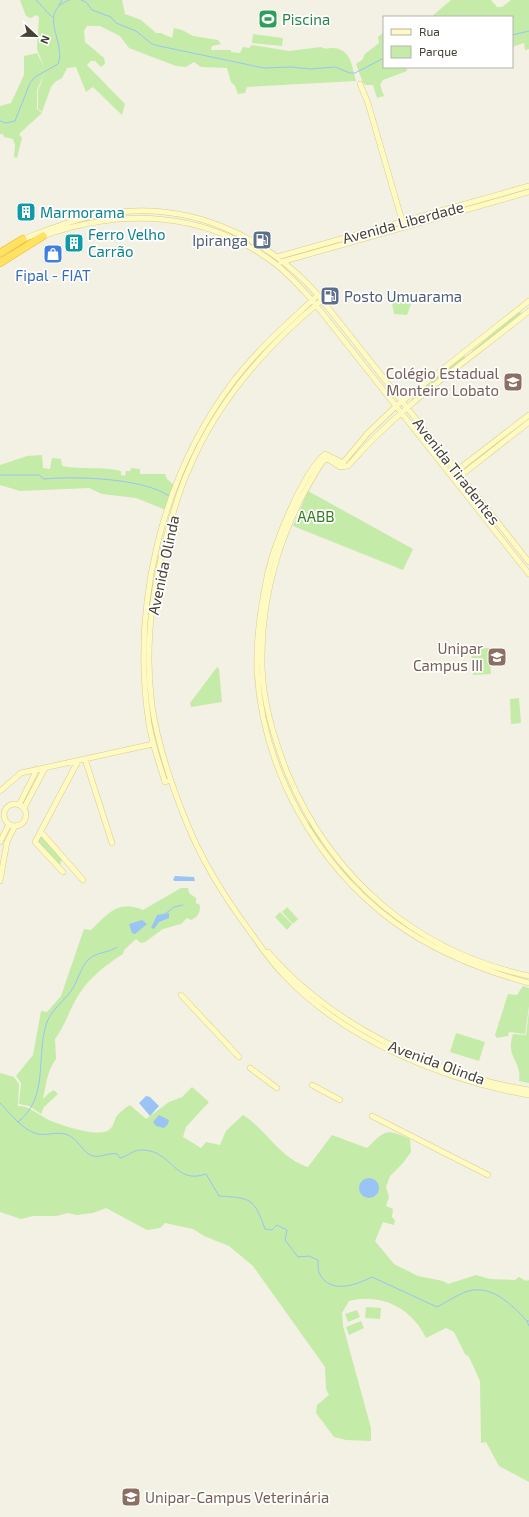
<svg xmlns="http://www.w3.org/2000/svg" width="529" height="1517" font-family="'Exo 2',sans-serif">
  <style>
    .green { fill: #c4eba8 }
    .water { fill: #9ac3f6 }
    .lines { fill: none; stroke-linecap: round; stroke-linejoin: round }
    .stream { stroke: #9ac3f6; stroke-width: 1 }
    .secondary-casing { stroke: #d7ce8f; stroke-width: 6 }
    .highway-casing { stroke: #eabd27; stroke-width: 8 }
    .secondary { stroke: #fff9c2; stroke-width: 5 }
    .highway { stroke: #ffe163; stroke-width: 7 }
    .labels { text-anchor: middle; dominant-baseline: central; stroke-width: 3.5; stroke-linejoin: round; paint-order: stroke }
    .leisure-label { font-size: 15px; fill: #27864d; stroke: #fff; text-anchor: start }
    .culture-label { font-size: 15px; fill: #0d838f; stroke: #fff; text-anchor: start }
    .street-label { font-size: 15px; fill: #464133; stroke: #fff }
    .service-label { font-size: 15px; fill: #4e5e75; stroke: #fff; text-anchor: end }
    .shop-label { font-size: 15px; fill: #366cbe; stroke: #fff }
    .education-label { font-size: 15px; fill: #785e54; stroke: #fff; text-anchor: end }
    .park-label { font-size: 15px; fill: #377c22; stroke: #fff }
  </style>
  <rect width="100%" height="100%" fill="#f3f1e3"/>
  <path class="green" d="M20 0H122L125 14 141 20 156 33H161L172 38 174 28 182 30 193 36 218 40 221 44 212 46 211 50H231V52L240 53 243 47 249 48 252 45 289 51 321 47C326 50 328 48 333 48 351 49 352 66 356 81L247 87 245 93 238 94 235 86 231 82 227 68 201 67 194 62 186 67 176 66 129 48 120 36 100 26H87L84 31 85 42 104 58 105 64 101 67 95 61H91L87 65 125 104 122 115 93 87 86 92 76 67 67 68 62 78 55 82 51 87 42 112 38 109V91L45 72 37 90V109L42 113 19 134 22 138 17 158 14 157 15 145 13 139 4 137 3 134H0V106L11 103 24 75V56L37 53 44 67 37 49 39 17 36 15 31 18 26 16Z
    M451 0H491L497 7H502L511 0H529V49L525 50 524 43 512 47V17H431Z
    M384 32V67H406L407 71 383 80 380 85 384 96 377 98 373 85H366L363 83 356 64 362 60 365 54 379 43 378 37Z
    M253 34 283 38 282 46 252 43Z
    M408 299 411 304 407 315 394 314 392 303Z
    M519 311 522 314 475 352 472 351Z
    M464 356 466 358 411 401 417 393Z
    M42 455 43 468 50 469 52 458 61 459 62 466C82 470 102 466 121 471V475L125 476 126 471H130L131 468 140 469V474H165L167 479 174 485 166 510 136 498 102 494 89 488 20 491 0 485V465L27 456Z
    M308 491 413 549 403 570 293 526Z
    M489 648 491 674 473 675 471 649Z
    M217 667 219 669 222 702 191 707 190 703Z
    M519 698 521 723 511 724 510 699Z
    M309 822 353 880 351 881 307 824Z
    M41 835 62 859 59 867 37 842Z
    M181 888H188L189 893 196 898V903L200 905C200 913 198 917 191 920L187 918 181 924 163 929 145 942 141 943 136 939 124 950 123 954C104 966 86 980 75 1001 68 1014 64 1027 55 1039L56 1059C47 1071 46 1085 43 1099L49 1093 54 1090 58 1094 44 1107 41 1114 29 1106 19 1104 21 1083 16 1076 33 1055 41 1011 47 1012 61 996 84 929 91 930C108 914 118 899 143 910Z
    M287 907 298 919 293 924 282 912Z
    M280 912 292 924 287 930 275 917Z
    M523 986 529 988V1006L525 1034 509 1032 508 1036 497 1038 495 1035 508 994 517 995Z
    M529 1011V1083L519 1081C522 1060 505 1058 513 1034L526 1035Z
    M456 1033 485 1042 479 1061 450 1052Z
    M0 1073 14 1077 19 1084 18 1106C30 1106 37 1114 47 1119 59 1125 98 1138 109 1130 113 1127 114 1122 116 1117 119 1113 125 1108 130 1105L146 1119 169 1102 182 1097 192 1087 209 1102 186 1127 183 1137 201 1148 206 1142 220 1145 226 1131 243 1115C267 1130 279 1158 308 1167L332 1135 367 1148C386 1130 385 1128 410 1139L411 1152 403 1163 390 1176 386 1187 389 1197 386 1206 393 1209 392 1217 395 1220 394 1225 383 1222 375 1241 394 1264 418 1276 443 1281 448 1284 476 1275 490 1279 515 1280 519 1277 526 1281 529 1280V1482L499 1466 486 1442 481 1443 480 1381 469 1357 465 1354 454 1332 446 1328 426 1338C412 1308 381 1293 349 1301L342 1313 343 1326 371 1428V1441L346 1440 334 1437 316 1413 317 1405 329 1395 326 1389 325 1367 253 1266 229 1246 204 1236 193 1229 165 1223 160 1228 147 1230 106 1208 93 1213 77 1215 68 1213 56 1216H33L21 1219 0 1212Z
    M366 1307 381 1308 380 1319 365 1318Z
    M357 1310 360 1317 348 1322 345 1314Z
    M361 1321 364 1328 349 1335 346 1327Z"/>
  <path class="water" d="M175 876 194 877 195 881H175L173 880Z
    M169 913V918L159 922 154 929 151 928 157 915Z
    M142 920 147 924 135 934 132 933 129 924Z
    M146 1096 150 1097 159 1106 150 1116 139 1103Z
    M159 1115 169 1120 168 1124 164 1128 156 1126 153 1122Z
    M359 1188a10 10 0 1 1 20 0a10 10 0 1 1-20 0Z"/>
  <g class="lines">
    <path class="stream" d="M36 0 52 17
      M81 0 86 2 92 10 111 17 116 23 136 31 152 44 159 46 264 68 291 67 310 69 335 67 350 73H355L384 58
      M59 5 62 0
      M512 35 529 31
      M0 121 6 123 15 121 30 83 35 77 58 64C67 43 36 13 69 0
      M0 475H39L44 479C75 476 144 478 169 496
      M165 914 174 907 183 905
      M0 1103C10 1113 23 1131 38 1134 49 1136 59 1130 70 1136 79 1141 84 1154 93 1156 101 1158 109 1152 117 1154L120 1158C129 1156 133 1149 143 1150 173 1151 174 1185 206 1174L219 1196C251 1198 254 1198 265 1229L272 1230 277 1225 287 1230 285 1240 298 1257 309 1256 318 1260C318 1263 318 1269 319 1273 330 1295 356 1285 372 1277L437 1307C446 1302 456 1296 465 1292 491 1283 511 1304 527 1321H529
      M18 1122C49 1098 36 1058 46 1025 50 1011 63 1002 71 991 78 981 80 968 89 959 96 952 109 953 117 947
      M527 1321 529 1326"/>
    <defs>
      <path id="secondary" d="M360 84 368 103 403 224
        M43 236C123 208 203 211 273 262 288 273 300 287 312 300L529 574
        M23 239C50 229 76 218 104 214 186 200 264 234 318 295L529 562
        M277 257 529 186
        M281 262 529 192
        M322 300C266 346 216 403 188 471 177 495 171 520 164 546 151 597 145 653 152 706 158 746 171 784 186 821 202 861 223 895 249 930 260 945 270 961 284 975 345 1040 443 1080 529 1095
        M529 301 396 406 367 434 343 463 325 454C302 474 275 542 268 572 261 604 256 637 257 670 262 767 315 864 394 922 434 951 481 970 529 983
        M529 311C467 361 400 406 348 466L340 467 328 459 323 461C283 522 260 593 262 666 263 703 274 738 287 772 331 878 416 952 529 976
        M455 472 529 415
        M459 477 529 422
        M85 759 112 843
        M170 780 165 782C159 763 152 743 149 724 131 607 161 478 232 383 257 350 288 323 318 295
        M0 791 21 773 153 744
        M4 815a11 11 0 1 1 22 0a11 11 0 1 1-22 0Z
        M19 805 37 769
        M24 808 45 768
        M41 832 83 880
        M0 842 9 824
        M63 872 35 842 78 761
        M0 881 7 842 15 826
        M268 952C331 1025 434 1075 529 1090
        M181 995 239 1057
        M250 1068 277 1088
        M312 1085 340 1100
        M372 1116 488 1175"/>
      <path id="highway" d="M0 253 23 239
        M0 263 43 236"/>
    </defs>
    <use href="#secondary" class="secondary-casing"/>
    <use href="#highway" class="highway-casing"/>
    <use href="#secondary" class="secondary"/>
    <use href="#highway" class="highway"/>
  </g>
  <defs>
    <symbol id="stadium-square" viewBox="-11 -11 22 22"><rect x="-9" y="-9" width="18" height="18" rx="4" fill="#2e9e5b" stroke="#fff"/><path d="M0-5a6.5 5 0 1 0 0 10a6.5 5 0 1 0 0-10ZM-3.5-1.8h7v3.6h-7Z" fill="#fff"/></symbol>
    <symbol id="building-square" viewBox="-11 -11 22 22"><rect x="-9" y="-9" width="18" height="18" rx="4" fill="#0f9aa8" stroke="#fff"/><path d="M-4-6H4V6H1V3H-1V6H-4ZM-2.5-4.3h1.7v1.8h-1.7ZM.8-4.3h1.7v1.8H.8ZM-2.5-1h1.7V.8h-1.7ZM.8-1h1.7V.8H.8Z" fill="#fff"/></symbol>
    <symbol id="fuel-square" viewBox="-11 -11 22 22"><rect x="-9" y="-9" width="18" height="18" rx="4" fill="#5c6f8a" stroke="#fff"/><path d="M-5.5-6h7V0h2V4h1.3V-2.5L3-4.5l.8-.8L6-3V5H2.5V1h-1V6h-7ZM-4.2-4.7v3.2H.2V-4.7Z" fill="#fff"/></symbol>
    <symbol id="shop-square" viewBox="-11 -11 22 22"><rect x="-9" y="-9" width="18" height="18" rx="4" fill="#3f7fe0" stroke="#fff"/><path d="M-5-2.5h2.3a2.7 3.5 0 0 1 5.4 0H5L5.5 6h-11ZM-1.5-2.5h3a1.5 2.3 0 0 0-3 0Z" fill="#fff"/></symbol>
    <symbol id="school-square" viewBox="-11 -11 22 22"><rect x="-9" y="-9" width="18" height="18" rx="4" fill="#8d6e63" stroke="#fff"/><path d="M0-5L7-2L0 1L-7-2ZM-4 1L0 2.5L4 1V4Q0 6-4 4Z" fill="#fff"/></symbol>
    <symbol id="university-square" viewBox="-11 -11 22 22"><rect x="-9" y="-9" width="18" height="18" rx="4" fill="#8d6e63" stroke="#fff"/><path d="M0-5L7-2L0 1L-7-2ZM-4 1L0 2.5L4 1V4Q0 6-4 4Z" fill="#fff"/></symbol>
  </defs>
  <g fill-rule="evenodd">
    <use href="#stadium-square" x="257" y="8" width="22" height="22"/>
    <use href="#building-square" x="15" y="201" width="22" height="22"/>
    <use href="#fuel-square" x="251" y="229" width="22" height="22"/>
    <use href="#building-square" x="63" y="232" width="22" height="22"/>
    <use href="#shop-square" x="42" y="243" width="22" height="22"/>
    <use href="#fuel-square" x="319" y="285" width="22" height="22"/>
    <use href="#school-square" x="502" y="371" width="22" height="22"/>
    <use href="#university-square" x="486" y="646" width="22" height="22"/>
    <use href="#university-square" x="120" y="1486" width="22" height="22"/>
  </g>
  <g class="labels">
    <g class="leisure-label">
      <text x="282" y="19">Piscina</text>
    </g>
    <g class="culture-label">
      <text x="40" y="212">Marmorama</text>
      <text x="88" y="234">Ferro Velho<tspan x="88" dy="17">Carrão</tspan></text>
    </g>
    <g class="street-label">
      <text transform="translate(403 222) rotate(-15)">Avenida Liberdade</text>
      <text transform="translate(457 471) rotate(52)">Avenida Tiradentes</text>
      <text transform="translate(163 565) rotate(-78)">Avenida Olinda</text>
      <text transform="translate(437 1062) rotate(20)">Avenida Olinda</text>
    </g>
    <g class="service-label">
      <text x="248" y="240">Ipiranga</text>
      <text x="344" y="296" text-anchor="start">Posto Umuarama</text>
    </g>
    <g class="shop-label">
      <text x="53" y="275">Fipal - FIAT</text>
    </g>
    <g class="education-label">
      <text x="499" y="373">Colégio Estadual<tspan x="499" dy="17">Monteiro Lobato</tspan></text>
      <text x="483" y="648">Unipar<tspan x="483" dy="17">Campus III</tspan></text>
      <text x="145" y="1497" text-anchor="start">Unipar-Campus Veterinária</text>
    </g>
    <g class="park-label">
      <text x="316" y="516">AABB</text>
    </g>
  </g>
  <rect x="383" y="16" width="130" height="52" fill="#ffffff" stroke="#b5b3ad"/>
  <rect x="391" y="29" width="20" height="6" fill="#fff9c2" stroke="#b5b3ad"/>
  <text x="419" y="36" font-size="12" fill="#464133">Rua</text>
  <rect x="391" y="46" width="20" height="12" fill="#c4eba8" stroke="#b5b3ad"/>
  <text x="419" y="56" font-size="12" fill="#464133">Parque</text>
  <g transform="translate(36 36) rotate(112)" stroke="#ffffff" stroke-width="3" paint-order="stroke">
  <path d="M0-3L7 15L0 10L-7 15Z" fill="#464133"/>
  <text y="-6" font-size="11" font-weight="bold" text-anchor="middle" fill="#464133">N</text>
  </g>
</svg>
